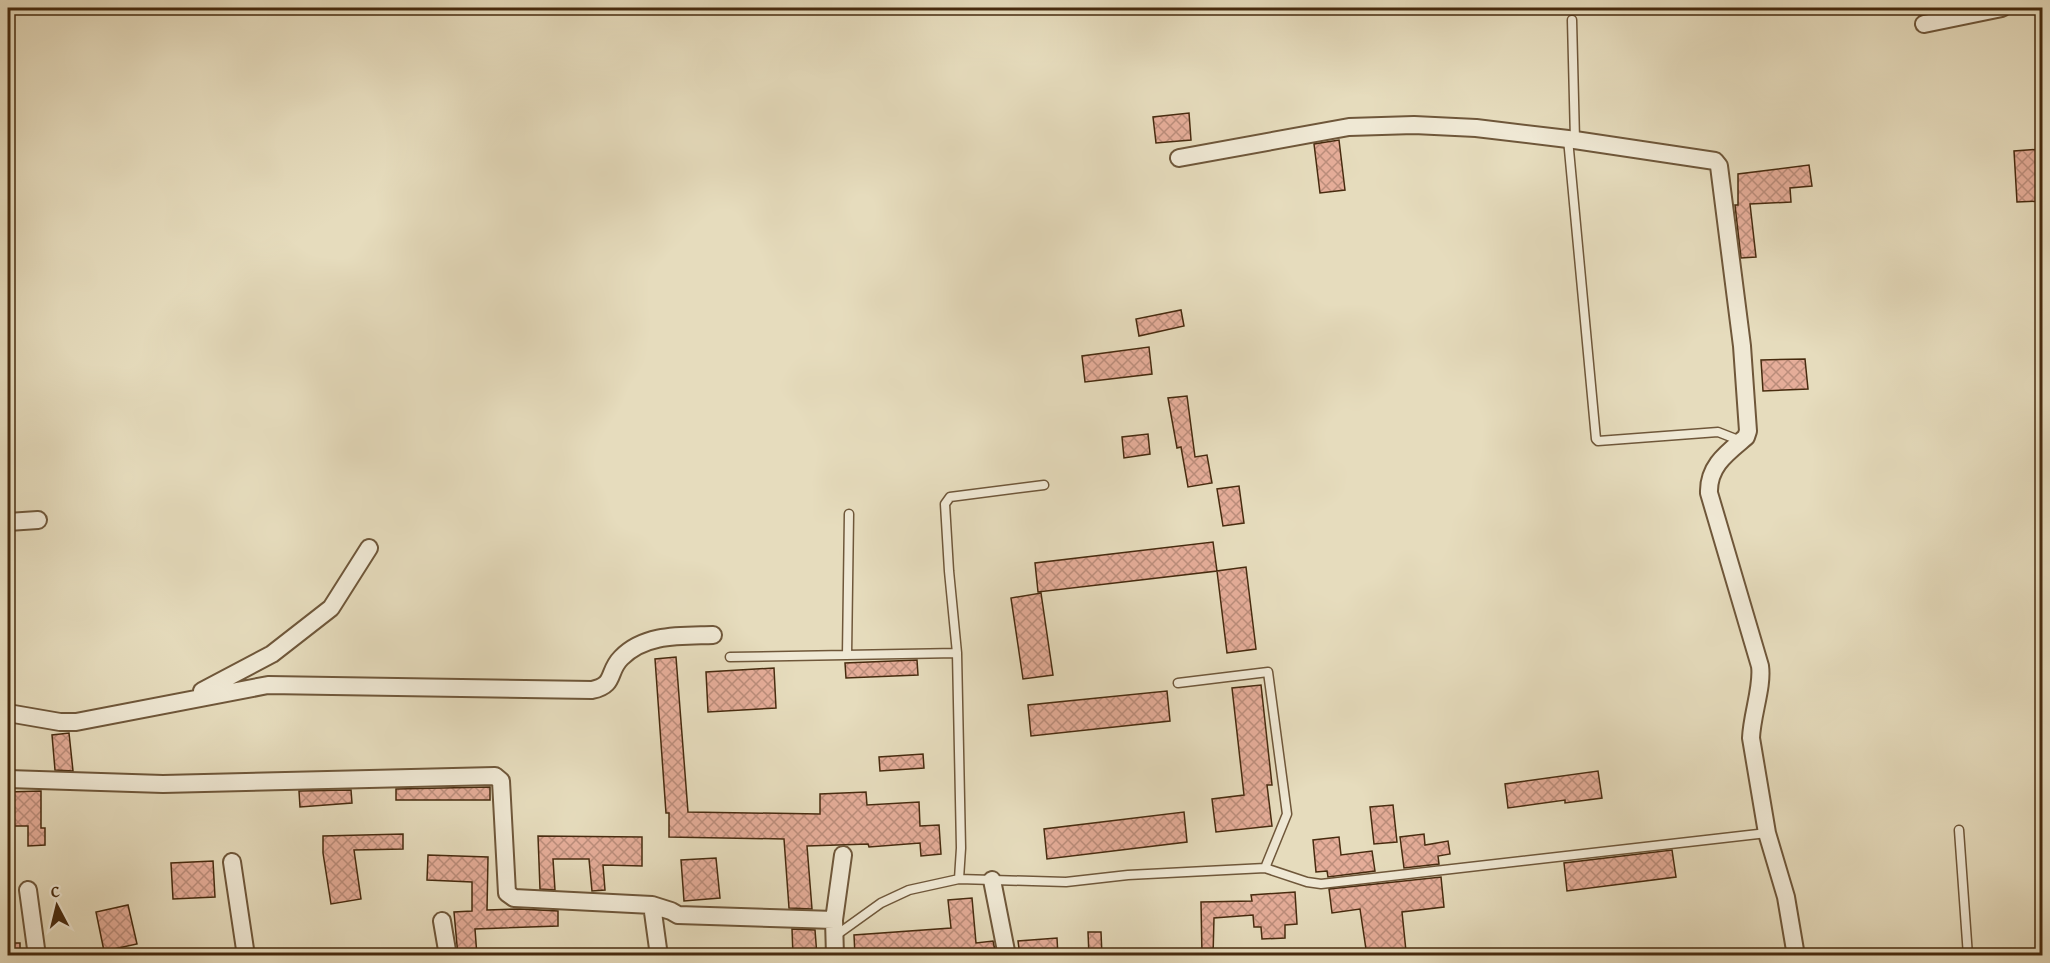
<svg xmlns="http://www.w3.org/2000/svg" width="2050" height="963" font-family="'Gentium Book Plus',serif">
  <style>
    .building { fill: url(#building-cross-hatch); stroke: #472b0f; stroke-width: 1.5 }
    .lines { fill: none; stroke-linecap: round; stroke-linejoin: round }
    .lane-casing { stroke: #6f573a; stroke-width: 11 }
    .street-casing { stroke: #6f573a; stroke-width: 20 }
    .lane { stroke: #efe8d4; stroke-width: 8 }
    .street { stroke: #efe8d4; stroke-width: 16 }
  </style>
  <defs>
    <pattern id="building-cross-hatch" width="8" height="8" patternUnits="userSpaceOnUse" patternTransform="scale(1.5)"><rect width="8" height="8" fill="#e5ad99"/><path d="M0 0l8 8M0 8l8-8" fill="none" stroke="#bb8d7b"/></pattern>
  </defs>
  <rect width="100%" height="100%" fill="#e6dcbd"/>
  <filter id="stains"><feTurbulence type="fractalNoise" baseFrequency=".00333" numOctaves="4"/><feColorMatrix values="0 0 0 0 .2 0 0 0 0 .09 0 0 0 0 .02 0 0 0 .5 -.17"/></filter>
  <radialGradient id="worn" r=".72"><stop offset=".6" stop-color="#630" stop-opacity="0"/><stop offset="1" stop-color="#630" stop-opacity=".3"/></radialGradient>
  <path class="building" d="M1189 113 1191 140 1156 143 1153 117Z
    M1339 140 1345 190 1320 193 1314 144Z
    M2043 149V201L2017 202 2014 151Z
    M1809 165 1812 186 1790 188 1791 202 1750 204 1756 257 1741 258 1735 205H1738V174Z
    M1181 310 1184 326 1139 336 1136 319Z
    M1149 347 1152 374 1085 382 1082 356Z
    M1805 359 1808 389 1763 391 1761 360Z
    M1187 396 1195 457 1207 455 1212 483 1188 487 1181 447 1177 448 1168 398Z
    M1148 434 1150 454 1124 458 1122 437Z
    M1239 486 1244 523 1223 526 1217 489Z
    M1213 542 1217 571 1038 592 1035 563Z
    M1246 567 1256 649 1227 653 1217 571Z
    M1041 593 1053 675 1023 679 1011 598Z
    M676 657 688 812 820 814V794L866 792 867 805 919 802 920 826 939 825 941 854 921 856 920 843 869 847 868 844 807 846 812 909 789 908 784 839 669 837V813H666L655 659Z
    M917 660 918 675 846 678 845 663Z
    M774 668 776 708 708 712 706 672Z
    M1261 685 1272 785H1267L1272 826 1216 832 1212 799 1244 795 1232 688Z
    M1167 691 1170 721 1031 736 1028 705Z
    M69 733 73 771 55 770 52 735Z
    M923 754 924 768 880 771 879 757Z
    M1598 771 1602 798 1565 803V800L1508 808 1505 784Z
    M490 787V800H396V789Z
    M351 790 352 803 300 807 299 791Z
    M41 791V828H45V845L28 846V826H8V792Z
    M1393 805 1397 842 1374 844 1370 807Z
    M1184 812 1187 842 1047 859 1044 829Z
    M403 834V849L354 850 361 899 331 904 323 853V836Z
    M1424 834 1425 845 1448 841 1450 854 1438 856 1439 864 1404 868 1400 837Z
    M538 836 642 837V866L603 865 605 890 592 891 589 859H553L555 890 540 889Z
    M1339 837 1341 855 1372 851 1375 871 1328 877 1327 871 1316 872 1313 840Z
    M1672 850 1676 877 1567 891 1564 863Z
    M428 855 488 857 487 910 520 909 558 911V926L475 929 477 956H458L454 912 472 911V882L427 880Z
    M716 858 720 898 684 901 681 860Z
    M213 861 215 897 173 899 171 863Z
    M1441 877 1444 907 1402 912 1406 951 1367 956 1360 909 1332 913 1329 889Z
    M1295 892 1297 924 1285 925V938L1262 939 1261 927H1254L1253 915 1214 918 1213 956H1202L1201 902 1252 901 1251 895Z
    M972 898 976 943 993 941 996 955 855 956 854 935 951 928 948 900Z
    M128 905 137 944 104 951 96 912Z
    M792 929 815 930 817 956H793Z
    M1088 932H1101L1102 956H1089Z
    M1057 938 1058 956H1020L1018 941Z
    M8 943H20V956H8Z"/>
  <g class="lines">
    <defs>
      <path id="lane" d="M1572 20 1575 140
        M1568 139 1596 439 1598 441 1718 432 1741 441
        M957 653 949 571 945 504 950 497 1044 485
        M847 655 849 514
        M730 657 957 653 961 848 959 879
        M1178 683 1268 672 1287 814 1265 868
        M1959 830 1968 956
        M835 936 881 903 909 890 959 879 1066 882 1128 875 1265 868 1307 882 1321 884 1767 833"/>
      <path id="street" d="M1924 24 2002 8
        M1179 158 1349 127 1414 125 1476 128 1568 139 1715 161 1719 166 1742 346 1748 431 1746 437C1727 453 1708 466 1709 493L1760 666C1763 686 1752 714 1751 738L1767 833 1786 897 1796 956
        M8 522 38 520
        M202 691 272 654 331 608 369 548
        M8 713 60 722H76L268 685 592 690C616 685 607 672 621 658 645 633 682 636 713 635
        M8 779 163 784 495 776 501 781 507 893 514 898 652 905 671 911 678 915 834 920
        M232 862 246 956
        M992 880 1007 956
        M28 890 37 956
        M652 905 659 956
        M442 921 448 956
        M835 956 834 920 843 855"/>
    </defs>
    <use href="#lane" class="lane-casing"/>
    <use href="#street" class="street-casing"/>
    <use href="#lane" class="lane"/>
    <use href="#street" class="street"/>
  </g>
  <rect width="2050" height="963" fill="none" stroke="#e6dcbd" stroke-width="30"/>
  <rect x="9" y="9" width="2032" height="945" fill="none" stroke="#472b0f" stroke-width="3"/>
  <rect x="15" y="15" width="2020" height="933" fill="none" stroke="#472b0f" stroke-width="1.5"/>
  <g transform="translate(57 906) rotate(353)" stroke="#efe8d4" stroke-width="4.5" paint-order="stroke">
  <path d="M0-4.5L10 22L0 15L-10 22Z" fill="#472b0f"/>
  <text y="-9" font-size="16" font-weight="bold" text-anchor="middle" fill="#472b0f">С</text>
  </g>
  <rect width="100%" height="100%" filter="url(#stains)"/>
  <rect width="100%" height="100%" fill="url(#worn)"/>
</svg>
